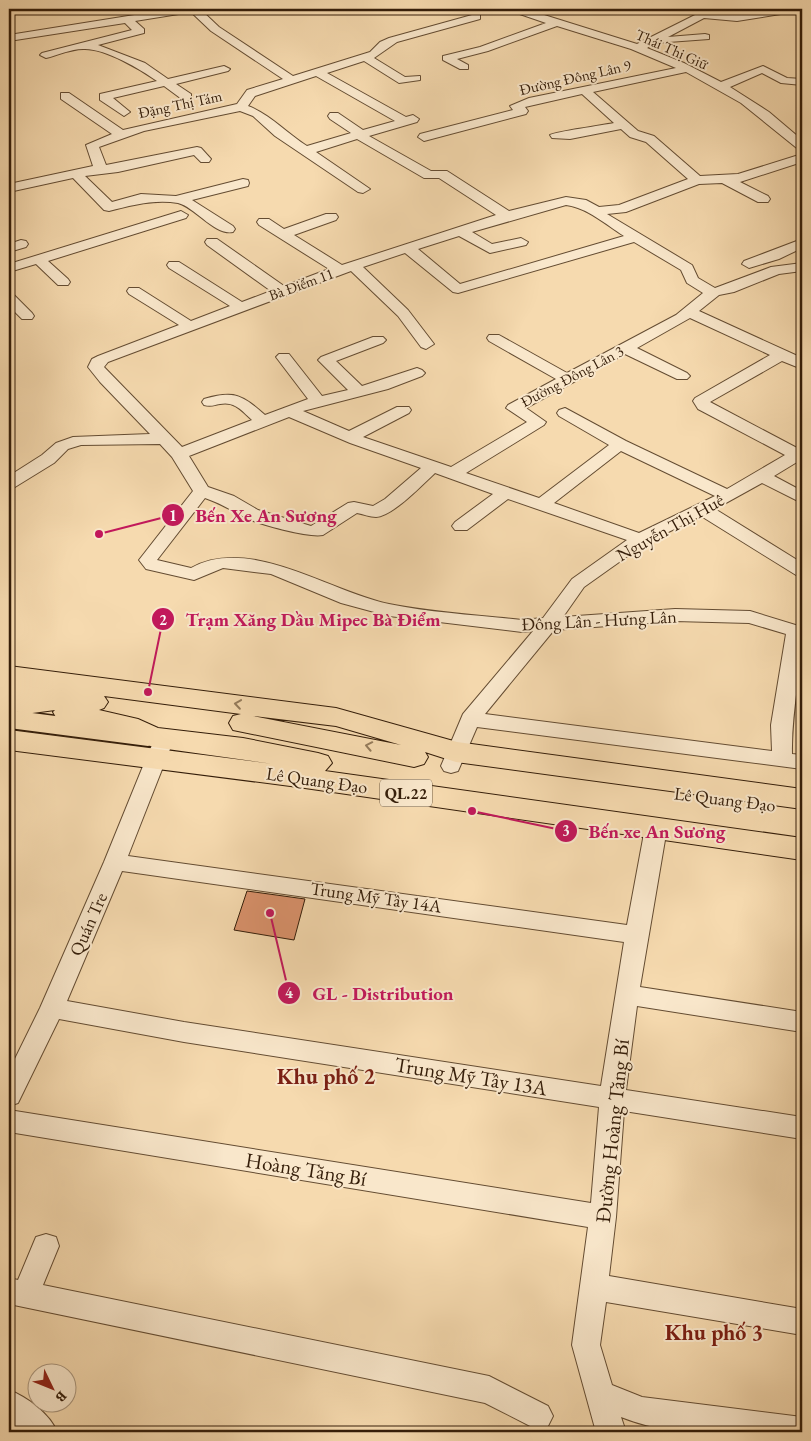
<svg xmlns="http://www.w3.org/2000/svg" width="811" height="1441" font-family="'EB Garamond',serif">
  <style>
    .building { fill: #da926c; stroke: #341d09 }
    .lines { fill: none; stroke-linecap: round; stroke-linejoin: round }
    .minor-casing { stroke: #644c32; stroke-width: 2 }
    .major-casing { stroke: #341d09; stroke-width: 3 }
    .highway-casing { stroke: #341d09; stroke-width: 2 }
    .minor { fill: #f9e7cb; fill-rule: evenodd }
    .major { fill: #f6daaf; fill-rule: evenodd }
    .highway { fill: #f6daaf; fill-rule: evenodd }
    .oneway { stroke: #957c5c }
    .labels { text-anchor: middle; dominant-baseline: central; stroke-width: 4; stroke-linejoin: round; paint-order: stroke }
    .far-street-label { font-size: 15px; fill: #341d09; stroke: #f9e7cb }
    .shield { fill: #f9e7cb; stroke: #6f5a43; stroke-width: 1 }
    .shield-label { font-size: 16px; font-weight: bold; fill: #341d09 }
    .street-label { font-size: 18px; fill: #341d09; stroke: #f9e7cb }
    .near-street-label { font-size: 21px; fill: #341d09; stroke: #f9e7cb }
    .near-neighbourhood-label { font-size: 22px; font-weight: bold; fill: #7a1f14; stroke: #f9e7cb }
    .leader { fill: none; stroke: #c2185b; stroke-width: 2 }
    .callout-dot { fill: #c2185b; stroke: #f9e7cb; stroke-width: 2 }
    .mark-label { font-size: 15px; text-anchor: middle; font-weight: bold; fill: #fff }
    .callout-label { font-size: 19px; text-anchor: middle; font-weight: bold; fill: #c2185b; stroke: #f9e7cb; stroke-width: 4; stroke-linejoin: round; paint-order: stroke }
  </style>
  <rect width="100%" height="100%" fill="#f6daaf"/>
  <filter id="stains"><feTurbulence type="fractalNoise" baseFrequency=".004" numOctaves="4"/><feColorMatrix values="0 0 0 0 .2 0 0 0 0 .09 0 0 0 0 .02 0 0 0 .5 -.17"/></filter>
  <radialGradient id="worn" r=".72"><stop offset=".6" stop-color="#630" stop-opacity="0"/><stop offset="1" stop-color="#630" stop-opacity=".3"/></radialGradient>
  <path class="building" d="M247 891 305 899 294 940 234 930Z"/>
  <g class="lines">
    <defs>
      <path id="minor" d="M9 9H24L9 14Z
        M172 9H200L219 27 293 76 370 52 380 42 389 38 472 15H480V19L397 42 374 58 405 77 420 76V80L399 83 364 61 327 73 406 117 413 115 419 119 417 122 369 136 431 171H447L509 211 566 197 586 200 599 207 619 205 688 179 646 142 630 137 621 129 570 139 552 138 550 135C553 132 605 125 614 123L582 94 525 107 528 111 526 114 424 141 418 137 420 134 513 110 510 106 529 98 676 68 631 49 557 26 488 51 457 59 468 65V69H460L443 60V56L480 47 546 23 511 11 510 9H525L637 44 695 15 689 9C702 9 713 14 727 14 751 14 774 9 798 9L793 12 737 21 704 18 668 37 705 34 709 35V39L655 43 647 48 684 63 721 82 763 66 787 78 802 79V85L781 83 762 73 730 87 769 112 802 140V150L798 149 741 103 686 72 593 92 638 131 654 136 700 176 738 174 802 154V162L740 182 768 196 770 199 768 202H758L722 183 699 184 626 212 607 214 692 265 698 278 715 288 771 267 802 263V271L779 274 734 292 719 295 699 311 802 358V369L782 361 710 402 797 448 802 447V459L774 476 802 491V503L762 483 715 509 802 563V576L796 575 701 516 646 543 584 587 563 617 675 609 750 611 802 627C802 669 791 711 792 754L802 755V769L477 727 458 771 451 773 444 771 441 766 463 714 533 631 522 632 389 616 341 603 271 574 223 568 194 580 146 569 139 560 193 491 172 457 160 444 81 445 68 449 54 463 15 487 9 488V476L42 455 56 443 73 437 150 434 100 382 88 367 92 359 98 356 179 325 129 294 127 291 129 288H139L191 321 230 306 169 268 167 265 169 262H179L242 302 271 291 207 245 205 242 207 239H217L284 286 329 269 259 225 257 222 259 219H269L284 229 326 214H336L338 217 336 220 294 235 342 265 496 215 439 178H424L357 139 316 152 370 189 363 193 358 192 275 136 253 116 240 111 144 131 99 147 106 165 197 147 201 148 211 159 209 162H201L194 155 118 172 85 176 112 202 141 194 176 196 243 179 248 180 249 183 248 186 192 200 233 226 235 229 233 232C215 236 195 207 178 203 155 199 132 205 109 211L104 210 73 178 9 192V184L93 166 86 145 112 134 61 99V93H69L123 130 237 104 247 90 283 79 211 31 191 12 135 21 144 29V33L98 45 145 63 168 79 224 66 230 69 228 71 176 84 191 94V100H183L164 86 113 98 130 112 124 116 100 100V94L157 81C140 69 106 49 85 49 73 48 58 55 46 58L40 55 42 53 132 30 125 23 9 41V35ZM316 76 395 121 363 130 338 113H330L328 116 330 119 351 133 307 146C288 134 268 113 248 106L255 96ZM566 205C588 208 605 224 624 236L460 284 418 249 459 236 490 253 526 245 528 242 521 238 492 244 472 232ZM634 242 681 270 687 283 703 293 676 315 567 373 499 335H489L487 338 489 341 556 379 508 405 506 408 527 422 451 467 363 437 409 413 411 410 409 407H397L349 431 303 411 388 389 422 376 425 373 422 370 417 368 362 386 336 361 383 343 386 340 383 337H373L321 357 318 360 348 390 322 396 289 354H279L276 357 308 399 265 415C242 395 235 390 204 399L202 402 204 405C211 407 214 405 220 404 235 401 242 411 252 420L182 447 104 367 108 362 351 271 398 316 421 347 426 349 434 344 408 310 363 267 405 253 453 292 458 293ZM690 318 770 355 695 398 693 401 698 409 785 455 727 489 626 441 565 408 559 410 557 413 559 416 609 445 539 498 466 473 544 425 546 422 526 408 625 354 677 379H687L690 376 687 373 637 348ZM289 417 350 443 421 468 385 499 373 506 354 502 348 503 311 526 258 510 234 496 208 487 189 456ZM621 451 715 496 639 533 554 503ZM435 473 493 494 455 522 452 526 455 530H467L508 499 627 540 572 579 543 618 522 620C478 615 432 613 389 604 330 592 250 535 191 568L157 560 205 498C220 503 231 510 244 517 258 524 308 538 323 535L357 513C363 514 370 517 376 517 393 516 422 485 435 473ZM675 621 749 623 786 634 771 725 772 751 485 714 554 630Z
        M181 211 188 215 186 218 48 261 68 279 70 282 68 285H58L36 264 9 272V264Z
        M802 239V248L779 259 749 268 742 264 744 261Z
        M21 240 26 241 28 244 26 247 9 252V244Z
        M9 294 14 295 32 313 34 316 32 319H22L9 306Z
        M160 742 167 744 170 749 128 856 627 925 645 828 648 822 656 820 664 822 667 828 640 987 802 1012V1032L637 1006 626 1090 802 1117V1139L624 1111 616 1217 609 1276 802 1309V1335L606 1302 600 1345 612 1385 642 1397 802 1417V1432C743 1432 677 1440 621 1417L626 1432H596L572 1345 588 1227 9 1132V1110L591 1203 599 1107 184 1042 59 1019 18 1103 9 1106V1071L40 1008 104 862 150 749 153 744ZM122 871 624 942 601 1086 184 1022 67 1001Z
        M46 1234 56 1237 59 1246 43 1285 489 1376 548 1406 553 1416 548 1426 538 1430 485 1403 9 1304V1278L18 1280 36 1237Z
        M9 1390C27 1397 50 1414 57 1432H20L9 1423Z"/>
      <path id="major" d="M9 683 68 691 77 693 80 699 77 705 68 707 9 699Z
        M9 710 148 728 157 731 161 737 157 743 148 746 9 728Z"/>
      <path id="highway" d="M9 666 336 708 457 742 802 789V809L456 762 425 752 428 757 424 764 414 767 233 730 229 723 233 716 241 714 104 696 108 702 104 708 99 710 138 719 158 728 243 738 318 753 328 756 332 763 325 771 802 838V860L298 787 9 750V730L273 764 153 747 121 734 57 719 53 712 55 710 25 714 15 711 11 705 15 699 62 691 9 684ZM253 716 336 726 401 745Z"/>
    </defs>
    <use href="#minor" class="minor-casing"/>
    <use href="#major" class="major-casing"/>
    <use href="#highway" class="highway-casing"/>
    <use href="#minor" class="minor"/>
    <use href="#major" class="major"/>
    <use href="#highway" class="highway"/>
  </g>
  <defs><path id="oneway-chevron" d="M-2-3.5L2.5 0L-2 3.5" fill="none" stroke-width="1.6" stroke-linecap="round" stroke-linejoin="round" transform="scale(1.25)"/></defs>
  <g class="oneway">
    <use href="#oneway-chevron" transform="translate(238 704) rotate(-172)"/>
    <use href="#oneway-chevron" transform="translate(369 746) rotate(-169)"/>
  </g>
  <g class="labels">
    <g class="far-street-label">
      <text transform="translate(672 49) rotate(24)">Thái Thị Giữ</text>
      <text transform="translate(575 77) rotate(-13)">Đường Đông Lân 9</text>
      <text transform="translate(180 104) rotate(-12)">Đặng Thị Tám</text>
      <text transform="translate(301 284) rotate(-20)">Bà Điểm 11</text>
      <text transform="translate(572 376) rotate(-28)">Đường Đông Lân 3</text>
    </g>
    <rect class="shield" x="380" y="779.5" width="52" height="27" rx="4"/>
    <g class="shield-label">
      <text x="406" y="793">QL.22</text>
    </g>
    <g class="street-label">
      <text transform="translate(670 527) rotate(-29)">Nguyễn Thị Huê</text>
      <text transform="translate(599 620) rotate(-3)">Đông Lân - Hưng Lân</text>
      <text transform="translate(317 780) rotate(8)">Lê Quang Đạo</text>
      <text transform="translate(725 799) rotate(7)">Lê Quang Đạo</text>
      <text transform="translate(376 897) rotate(8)">Trung Mỹ Tây 14A</text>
      <text transform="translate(88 924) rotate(-66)">Quán Tre</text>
    </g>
    <g class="near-street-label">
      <text transform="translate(471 1076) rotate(9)">Trung Mỹ Tây 13A</text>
      <text transform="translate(612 1131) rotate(-84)">Đường Hoàng Tăng Bí</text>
      <text transform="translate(306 1169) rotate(9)">Hoàng Tăng Bí</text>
    </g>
    <g class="near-neighbourhood-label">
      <text x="326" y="1076">Khu phố 2</text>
      <text x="714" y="1332">Khu phố 3</text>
    </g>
  </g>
  <path class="leader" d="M99 534L173 515M148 692L163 619M472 811L566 831M270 913L289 993"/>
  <g class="callout-dot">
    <circle cx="99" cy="534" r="5"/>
    <circle cx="148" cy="692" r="5"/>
    <circle cx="472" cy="811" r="5"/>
    <circle cx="270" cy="913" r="5"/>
    <circle cx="173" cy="515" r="12"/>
    <circle cx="163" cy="619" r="12"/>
    <circle cx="566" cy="831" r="12"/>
    <circle cx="289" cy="993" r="12"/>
  </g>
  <g class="mark-label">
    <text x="173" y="521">1</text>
    <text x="163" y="625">2</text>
    <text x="566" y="836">3</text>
    <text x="289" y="998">4</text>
  </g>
  <g class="callout-label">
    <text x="266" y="522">Bến Xe An Sương</text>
    <text x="313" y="626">Trạm Xăng Dầu Mipec Bà Điểm</text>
    <text x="657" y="838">Bến xe An Sương</text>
    <text x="383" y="1000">GL - Distribution</text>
  </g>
  <rect width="811" height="1441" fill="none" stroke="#f6daaf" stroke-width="30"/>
  <rect x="10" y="10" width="791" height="1421" fill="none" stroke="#341d09" stroke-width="2.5"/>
  <rect x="15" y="15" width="781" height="1411" fill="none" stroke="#341d09"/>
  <g transform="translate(52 1388) rotate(133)"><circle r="24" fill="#f9e7cb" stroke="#aa967d"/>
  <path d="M0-4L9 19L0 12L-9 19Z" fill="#8f2418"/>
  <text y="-8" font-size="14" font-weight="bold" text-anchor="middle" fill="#341d09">B</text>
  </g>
  <rect width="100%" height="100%" filter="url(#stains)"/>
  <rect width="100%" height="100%" fill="url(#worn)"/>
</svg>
